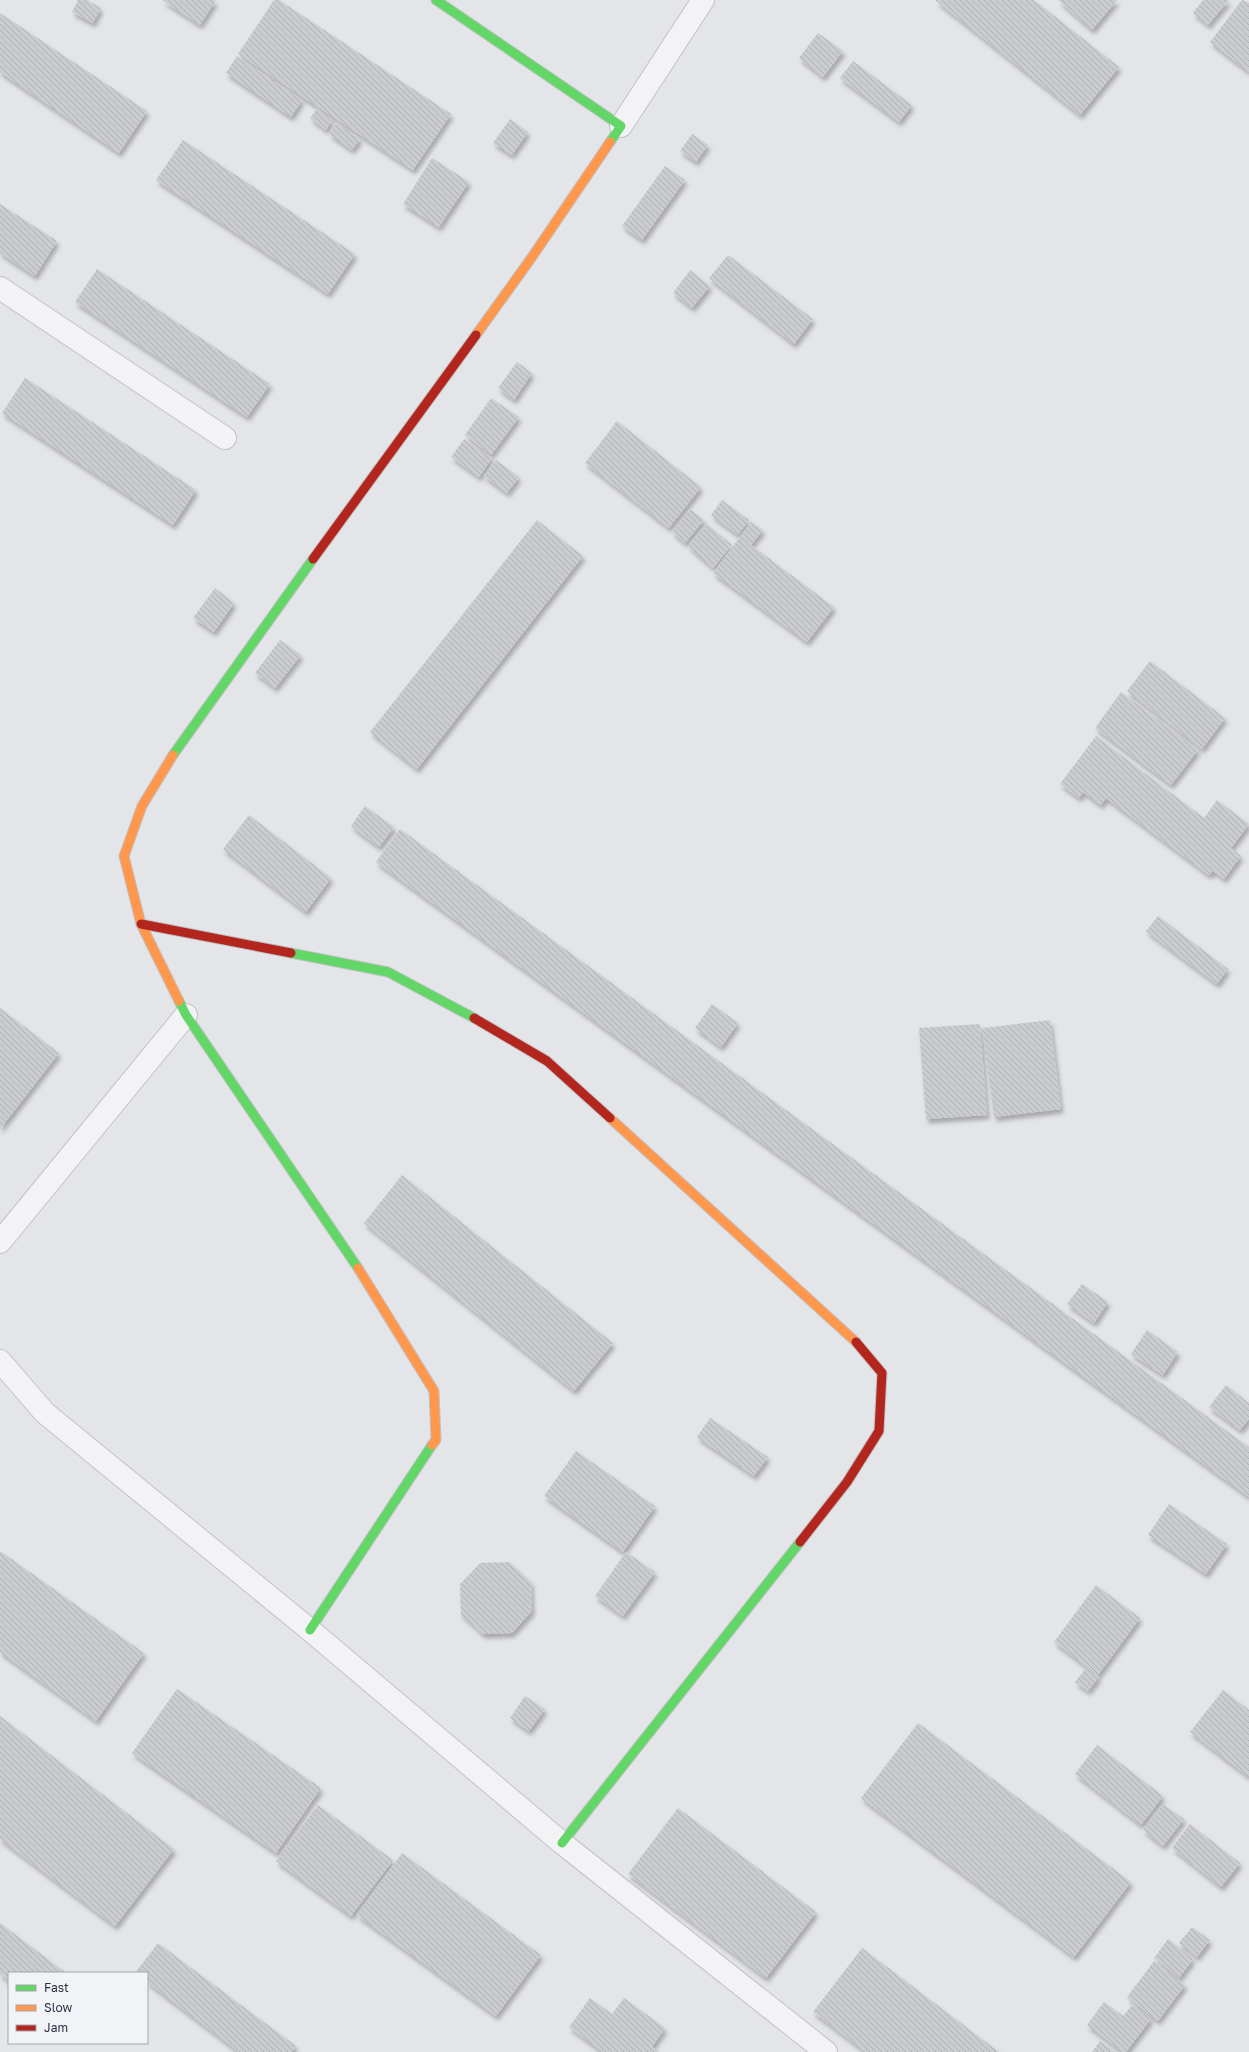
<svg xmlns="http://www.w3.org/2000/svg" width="1249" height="2052" font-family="'Golos Text',sans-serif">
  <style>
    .building { fill: url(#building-back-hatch); filter: url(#shadow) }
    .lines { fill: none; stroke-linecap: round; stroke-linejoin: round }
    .street-casing { stroke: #c1c2c5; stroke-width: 24 }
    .fast-casing { stroke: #c1c2c5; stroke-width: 11 }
    .slow-casing { stroke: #c1c2c5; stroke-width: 11 }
    .jam-casing { stroke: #c1c2c5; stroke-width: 11 }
    .street { stroke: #f3f3f5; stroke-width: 22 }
    .fast { stroke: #63d668; stroke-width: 9 }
    .slow { stroke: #ff974d; stroke-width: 9 }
    .jam { stroke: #b3261e; stroke-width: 9 }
  </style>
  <defs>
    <pattern id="building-back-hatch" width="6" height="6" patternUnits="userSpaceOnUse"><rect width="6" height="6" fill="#cbccd0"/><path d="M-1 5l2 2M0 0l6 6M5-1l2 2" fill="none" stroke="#aeb0b4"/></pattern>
    <filter id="shadow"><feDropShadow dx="2.5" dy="4.5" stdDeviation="2" flood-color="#0004"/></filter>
  </defs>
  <rect width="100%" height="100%" fill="#e4e5e8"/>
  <path class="building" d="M78 0H87L101 8 93 23 72 12Z
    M162 0H216L200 25Z
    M274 0H279L451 114 413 170 238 54Z
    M935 0H1034L1119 67 1080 115Z
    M1058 0H1117L1092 30Z
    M1203 0H1229L1208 25 1193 13Z
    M1242 0 1249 3V72L1210 42Z
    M0 13 147 111 119 153 0 72Z
    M818 33 843 51 823 77 799 58Z
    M237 56 302 100 291 117 226 73Z
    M853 61 912 105 899 122 840 78Z
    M317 109 332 120 326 130 310 118Z
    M510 119 528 132 512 155 493 143Z
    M337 123 360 139 352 150 329 134Z
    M692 134 708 145 696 162 680 151Z
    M183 140 355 254 328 294 156 180Z
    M432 158 469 182 439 227 403 204Z
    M665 166 685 180 642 240 622 226Z
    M0 204 57 241 35 276 0 253Z
    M728 255 813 319 794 344 709 278Z
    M97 269 270 384 247 417 75 302Z
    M690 270 710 286 692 308 673 293Z
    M517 362 532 373 514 400 498 388Z
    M25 378 196 490 173 525 2 413Z
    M491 398 519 417 491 455 465 435Z
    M617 421 701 487 669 528 585 463Z
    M464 439 492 458 479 477 451 457Z
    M496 460 519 477 507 493 484 476Z
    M722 500 749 520 738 535 711 515Z
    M690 509 704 520 685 543 672 532Z
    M537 520 583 556 417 769 370 732Z
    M751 522 763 530 751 545 834 607 807 642 713 573Z
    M707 524 732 545 713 568 688 546Z
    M215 588 234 603 214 632 193 618Z
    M280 640 301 655 275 688 255 673Z
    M1150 661 1225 718 1202 749 1127 691Z
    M1121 692 1198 750 1171 785 1095 728Z
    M1096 736 1204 818 1217 800 1249 824 1231 848 1241 856 1224 879 1213 871 1209 875 1106 798 1101 805 1083 792 1079 798 1060 784Z
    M365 806 394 827 379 847 351 826Z
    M249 815 331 878 306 912 223 849Z
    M400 829 1249 1447V1497L376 862Z
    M1158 916 1228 969 1217 984 1146 931Z
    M712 1004 738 1023 721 1047 695 1028Z
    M0 1008 59 1053 0 1129Z
    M1050 1020 1061 1109 994 1117 982 1028Z
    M980 1024 987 1115 926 1119 919 1028Z
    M402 1175 613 1343 574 1391 364 1223Z
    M1082 1284 1108 1302 1094 1323 1067 1304Z
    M1147 1330 1178 1352 1163 1375 1131 1354Z
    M1226 1385 1249 1403V1419L1240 1430 1209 1407Z
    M710 1418 768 1457 754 1476 697 1437Z
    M576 1451 655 1506 623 1552 544 1496Z
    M1169 1504 1227 1544 1206 1574 1148 1535Z
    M0 1551 144 1653 96 1721 0 1652Z
    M626 1552 655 1572 623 1616 595 1596Z
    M509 1562 531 1582 532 1611 512 1633 483 1634 461 1614 460 1584 480 1563Z
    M1096 1585 1140 1618 1098 1675 1054 1642Z
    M1086 1668 1099 1677 1088 1691 1075 1682Z
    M177 1689 321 1788 276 1853 132 1753Z
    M1223 1690 1249 1710V1777L1190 1732Z
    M525 1696 545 1709 529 1731 510 1718Z
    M0 1716 174 1849 115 1926 0 1839Z
    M918 1723 1131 1882 1074 1957 861 1798Z
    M1097 1745 1163 1796 1141 1825 1075 1774Z
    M1163 1804 1184 1819 1163 1846 1143 1830Z
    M318 1805 393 1860 351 1916 276 1861Z
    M678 1808 816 1912 766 1978 628 1874Z
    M1190 1824 1240 1863 1221 1887 1172 1848Z
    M402 1853 541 1955 496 2016 357 1915Z
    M0 1923 66 1973H9V1981L0 1974Z
    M1192 1927 1210 1940 1197 1957 1179 1943Z
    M1168 1939 1193 1959 1179 1978 1154 1958Z
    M158 1943 296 2046 291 2052H239L147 1982V1973H135Z
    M862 1948 999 2052H866L813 2012Z
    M1154 1961 1185 1985 1158 2021 1127 1997Z
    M590 1998 612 2014 624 1998 665 2028 652 2047 659 2052H603L569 2027Z
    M1104 2002 1123 2016 1133 2004 1151 2019 1126 2052H1123L1087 2025Z
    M1100 2041 1115 2052H1092Z"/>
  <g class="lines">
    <defs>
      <path id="street" d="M621 126 703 0
        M0 288 225 438
        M0 1242 186 1015
        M0 1361 45 1413 310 1630 562 1843 826 2052"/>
      <path id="fast" d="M436 0 621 126 610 142
        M173 755 313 559
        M291 953 388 972 474 1018
        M179 1001 186 1015 358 1268
        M310 1630 432 1445
        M562 1843 800 1542"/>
      <path id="slow" d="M476 335 532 257 610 142
        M173 755 142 806 124 856 141 924 179 1001
        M610 1118 856 1342
        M358 1268 434 1391 436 1440 432 1445"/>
      <path id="jam" d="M313 559 476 335
        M141 924 291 953
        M474 1018 547 1061 610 1118
        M800 1542 847 1482 879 1431 882 1373 856 1342"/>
    </defs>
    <use href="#street" class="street-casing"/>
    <use href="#fast" class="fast-casing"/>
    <use href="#slow" class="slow-casing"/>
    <use href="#jam" class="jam-casing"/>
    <use href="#street" class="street"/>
    <use href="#fast" class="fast"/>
    <use href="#slow" class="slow"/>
    <use href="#jam" class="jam"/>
  </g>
  <rect x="8" y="1972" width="140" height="72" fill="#f2f3f7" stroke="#a2a5ae"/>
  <rect x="16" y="1985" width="20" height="6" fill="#63d668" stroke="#a2a5ae"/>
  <text x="44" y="1992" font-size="12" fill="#2b2f41">Fast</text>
  <rect x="16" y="2005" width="20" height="6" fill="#ff974d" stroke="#a2a5ae"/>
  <text x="44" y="2012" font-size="12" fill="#2b2f41">Slow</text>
  <rect x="16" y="2025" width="20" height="6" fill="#b3261e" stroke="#a2a5ae"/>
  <text x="44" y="2032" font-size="12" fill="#2b2f41">Jam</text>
</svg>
